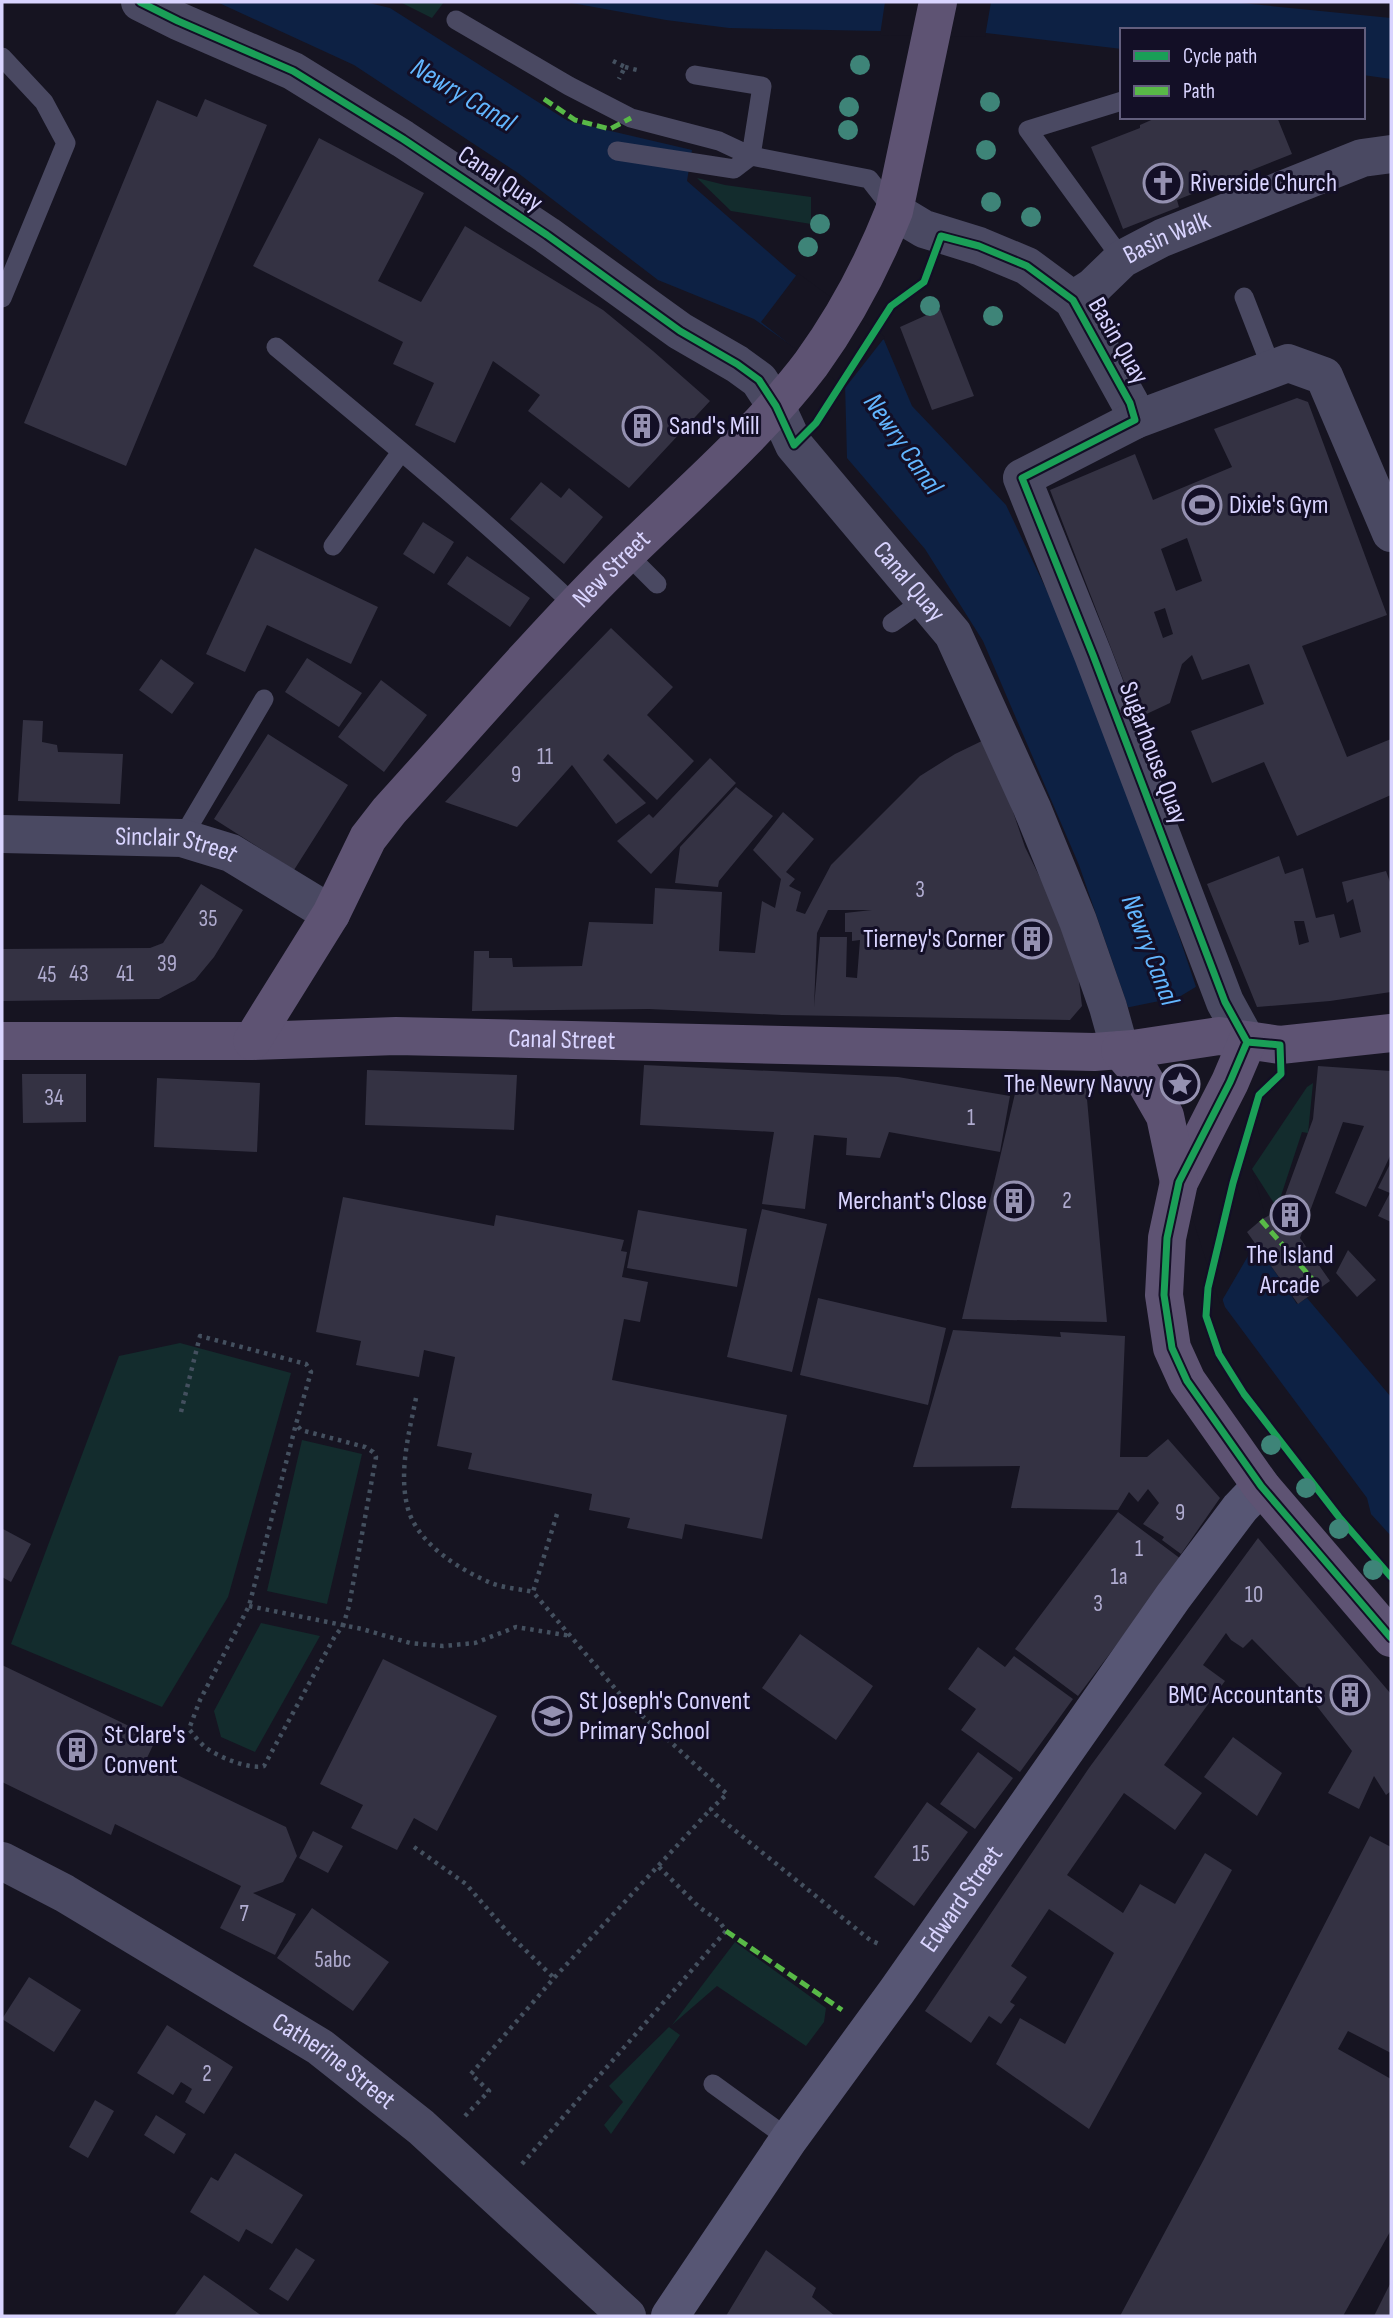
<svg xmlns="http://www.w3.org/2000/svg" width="1393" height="2318" font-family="'Sofia Sans Condensed',sans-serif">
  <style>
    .green { fill: #132c2d }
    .water { fill: #0d2144 }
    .pier { fill: #161421 }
    .building { fill: #343243; fill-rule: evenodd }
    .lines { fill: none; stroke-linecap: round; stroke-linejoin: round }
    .path { stroke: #44505f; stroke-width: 4.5; stroke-dasharray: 3.5 5; stroke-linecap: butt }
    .service { stroke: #4a4962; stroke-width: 19 }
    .minor { stroke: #4a4962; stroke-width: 38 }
    .secondary { stroke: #575674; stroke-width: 38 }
    .primary { stroke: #5e5373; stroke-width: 38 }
    .quiet { stroke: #58b947; stroke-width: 5; stroke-dasharray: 10 5; stroke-linecap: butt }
    .cycleway-casing { stroke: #130f26; stroke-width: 11 }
    .cycleway { stroke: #1a9f57; stroke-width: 7 }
    .tree { fill: #3e8478 }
    .labels { text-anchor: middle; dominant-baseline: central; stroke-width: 6; stroke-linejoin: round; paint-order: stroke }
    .number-label { font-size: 23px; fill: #b0acd0 }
    .street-label { font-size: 26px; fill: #d9d4ff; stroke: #130f26 }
    .poi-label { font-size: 26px; fill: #d9d4ff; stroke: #130f26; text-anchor: start }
    .water-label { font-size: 28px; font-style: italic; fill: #62b6ff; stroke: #130f26 }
  </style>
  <rect width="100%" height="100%" fill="#161421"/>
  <path class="green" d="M400 2H444L432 18Z
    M697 178 725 185 811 197V224L731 211Z
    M1313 1083 1308 1133 1302 1132 1277 1208 1252 1169 1307 1087Z
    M180 1343 291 1373 228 1597 162 1707 11 1644 119 1356Z
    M302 1440 362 1454 327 1604 267 1591Z
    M261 1623 320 1636 255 1752 221 1737 214 1711Z
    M735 1942 826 2008 824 2022 806 2046 717 1986 672 2025Z
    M669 2027 680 2035 611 2134 604 2125 623 2102 609 2086Z"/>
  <path class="water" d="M217 2H365L390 8 568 121 692 150 687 181 790 271 884 340 912 406 1006 505 1058 614 1129 786 1197 990 1256 1244 1297 1304 1307 1298 1391 1397V1536L1371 1514 1367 1498 1225 1307 1128 1007 1079 865 983 641 925 549 847 458 845 383 754 319 658 280 518 173 354 65Z
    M566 2H1231L1391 18V79L1363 75V30H1122V49L986 33 729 28 666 20Z"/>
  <path class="pier" d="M885 2H991L985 37 880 35Z
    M798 273 885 337 845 388 761 322Z
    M1199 985 1266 1218 1262 1232 1220 1304 1125 1008 1179 997Z"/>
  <path class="building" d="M205 99 267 125 126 466 24 423 157 100 197 117Z
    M1158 117H1277L1292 154 1177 200 1179 207 1123 229 1091 147 1140 128V125Z
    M319 138 424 193 378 281 421 302 465 226 603 310 653 351 710 401 629 488 528 411 540 395 493 361 455 443 415 425 434 383 393 364 403 342 253 266Z
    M940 309 974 396 932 410 900 327Z
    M1297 398 1308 402 1387 615 1302 646 1347 757 1391 739V795L1297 836 1264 762 1212 783 1191 731 1264 704 1249 664 1202 680 1192 655 1182 664 1170 703 1138 718 1050 490 1135 454 1153 500 1232 467 1214 429ZM1187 538 1202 581 1176 591 1161 549ZM1165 608 1173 634 1163 638 1154 612Z
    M541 482 561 498 569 488 603 517 564 564 510 519Z
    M423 522 454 542 434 574 403 554Z
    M255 548 378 607 351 664 267 625 245 672 206 654Z
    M467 556 530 598 510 627 447 584Z
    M611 628 673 687 647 715 694 761 657 800 608 754 603 760 646 803 616 824 572 765 517 827 445 802 542 699Z
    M307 658 362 693 339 727 285 692Z
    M161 659 194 683 172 714 139 690Z
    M381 680 427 715 384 772 338 737Z
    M23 720 43 721 42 742 57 745 58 752 123 754 120 804 18 801Z
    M268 734 348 785 294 870 214 819Z
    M988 738 1025 847 1049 896 1078 973 1082 1006 1070 1020 782 1015 649 1009 472 1011 474 951H489V958H512L513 967 582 966 589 922 653 924 655 888 722 892 719 951 755 953 762 901 775 908 781 879 753 850 783 812 814 839 786 872 795 879 789 886 801 892 796 911 805 914 831 865 920 776 955 754ZM828 910H872L845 913V932H852V941L860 940 857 978 846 977 847 937H820L814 1007 817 933Z
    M710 758 736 783 651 874 617 841 649 814 653 818Z
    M736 787 773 816 719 881 718 887 675 883 680 847Z
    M1279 856 1285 874 1303 868 1316 918 1334 914 1340 938 1361 932 1353 899 1347 903 1342 882 1386 871 1391 885V992L1330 1001 1257 1007 1207 884ZM1294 921H1304L1309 942 1299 945Z
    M201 884 243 910 214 957 195 980 159 999 2 1001V949L150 948 163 943Z
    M644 1065 898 1077 1010 1096 1000 1152 889 1132 880 1158 846 1155 847 1138 814 1135 805 1209 762 1204 774 1132 640 1125Z
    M1318 1066 1391 1071V1154L1366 1207 1335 1193 1364 1126 1343 1122 1300 1238 1330 1281 1298 1304 1247 1232 1261 1220 1280 1209 1313 1119Z
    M367 1070 517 1075 514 1130 365 1125Z
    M22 1074H86V1122L23 1123Z
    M157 1078 260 1083 257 1152 154 1147Z
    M1017 1085 1086 1088 1107 1322 962 1319Z
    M1391 1162V1222L1378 1216 1390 1193 1378 1188Z
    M343 1197 494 1226 496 1215 624 1240 621 1251 627 1252 622 1277 648 1282 640 1322 624 1319 612 1380 787 1415 762 1539 685 1524 682 1539 627 1528 630 1518 589 1510 592 1494 468 1469 472 1453 437 1446 455 1357 424 1350 419 1377 356 1365 361 1341 316 1332Z
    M762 1209 827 1224 792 1372 727 1357Z
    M638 1210 747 1229 737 1287 627 1268Z
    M1348 1250 1376 1280 1357 1297 1336 1273Z
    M818 1298 946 1328 928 1405 800 1375Z
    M953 1330 1061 1337 1060 1332 1125 1336 1120 1457H1147L1168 1439 1220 1498 1181 1554 1162 1540 1164 1537 1143 1524 1159 1503 1148 1489 1138 1502 1129 1492 1118 1510 1011 1508 1020 1466 913 1467Z
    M1118 1512 1181 1559 1078 1696 1015 1649Z
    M3 1529 31 1544 11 1582 2 1577Z
    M1258 1538 1391 1694V1791L1386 1795 1374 1776 1359 1809 1328 1793 1352 1751 1312 1700 1252 1639 1243 1648 1231 1640 1226 1633 1203 1665 1225 1681 1164 1765 1202 1793 1175 1830 1124 1793 1067 1875 1123 1913 1140 1884 1175 1904 1205 1853 1232 1870 1089 2129 996 2064 1020 2018 1065 2044 1114 1953 1049 1909 1011 1966 1027 1977 1010 2002 1015 2005 1001 2024 989 2016 971 2043 925 2011 1089 1768Z
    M800 1634 873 1686 836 1740 762 1688Z
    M978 1647 1005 1667 1014 1656 1073 1699 1020 1772 961 1730 976 1709 948 1689Z
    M383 1659 497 1716 437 1831 414 1818 397 1850 351 1828 363 1805 320 1784Z
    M2 1665 156 1739 146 1760 286 1827 297 1856 283 1882 253 1893 296 1914 275 1955 220 1928 241 1886 115 1824 111 1835 2 1782Z
    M1233 1737 1282 1773 1257 1816 1204 1777Z
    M978 1752 1013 1778 975 1829 940 1804Z
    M927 1802 968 1832 914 1906 874 1877Z
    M313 1831 343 1846 328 1873 299 1858Z
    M1370 1836 1391 1847V2053L1348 2031 1338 2049 1391 2079V2230L1343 2316H1120L1203 2161Z
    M312 1908 389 1962 353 2011 277 1958Z
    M29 1977 81 2010 54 2052 2 2019Z
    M167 2025 233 2067 204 2114 185 2102 192 2089 181 2082 173 2095 137 2073Z
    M95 2100 114 2111 88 2158 69 2147Z
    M156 2115 186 2134 174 2154 144 2135Z
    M235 2153 303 2195 272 2244 246 2229 239 2242 190 2212 211 2177 218 2181Z
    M296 2248 315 2260 288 2301 269 2289Z
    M766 2250 816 2288 812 2297 835 2316H726Z
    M204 2275 226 2290 262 2316H174Z
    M1391 2282V2316H1374Z"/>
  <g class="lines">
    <path class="path" d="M613 61 625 67 619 79
      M625 67 637 70
      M1208 1291 1241 1157
      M416 1398C409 1433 399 1470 407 1505 415 1542 458 1569 491 1583 504 1588 520 1589 533 1592
      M181 1412 200 1336 306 1364 311 1372 296 1424 301 1430 365 1447 373 1452 376 1457 349 1606 343 1626 335 1636 264 1766C249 1770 216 1756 205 1747 199 1742 194 1735 189 1729L200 1700 249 1606 296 1424
      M557 1514 533 1592 624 1699 727 1794 711 1809 716 1815 870 1940 879 1944
      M249 1606 362 1629 410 1643 443 1646 475 1643 516 1627 571 1636
      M414 1847 466 1884 510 1935 554 1978
      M465 2116 489 2091 471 2074 554 1978 711 1809
      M522 2164 726 1931 719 1921 699 1907 658 1866"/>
    <path class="service" d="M456 20 569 86 631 118 719 141 751 156 734 169 617 151
      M2 57 44 102 66 143 2 298
      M695 75 762 86 751 156 869 179 894 211
      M1122 101 1028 130 1122 259
      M1244 297 1272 369
      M276 347C377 431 480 515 575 606
      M333 546 401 452
      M627 554 657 584
      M892 623 926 599
      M182 838 264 699
      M713 2084 789 2139"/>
    <g class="minor">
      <path id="s1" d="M140 2 178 21 293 71 403 139 547 235 680 331 737 364 759 380 776 406 794 445 953 634 1032 808 1078 921 1108 1007 1120 1050"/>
      <path d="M894 211 924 229 979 246 1027 266 1073 300 1130 403 1135 420"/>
      <path id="s2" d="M1073 300 1093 287 1122 259 1162 238 1362 158 1391 154"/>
      <path id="s3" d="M2 834 182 838 231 853 331 914"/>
      <path d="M1247 1042 1225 1002 1093 655 1022 478 1135 420 1288 363 1324 376 1391 533"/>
      <path id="s4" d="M2 1861 64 1893 320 2047 421 2127 627 2316"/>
    </g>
    <path class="secondary" id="s5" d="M670 2316 789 2139 897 1991 1173 1597 1240 1508 1261 1486"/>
    <g class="primary">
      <path id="s6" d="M2 1041H252L396 1036 1094 1052 1133 1049 1219 1036 1280 1045 1391 1033"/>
      <path id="s7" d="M252 1041 331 914 368 838 389 811C459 734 527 654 600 580 669 510 752 442 811 364 845 317 873 264 894 211L938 2"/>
      <path d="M1247 1042 1230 1082 1179 1182 1167 1238 1164 1295 1172 1348 1187 1381 1261 1486 1391 1638"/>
      <path d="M1120 1050 1142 1076 1165 1116 1179 1182"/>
    </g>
    <path class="quiet" d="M544 99 575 120 610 129 631 118
      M1261 1220 1320 1288
      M726 1931 842 2010"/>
    <defs>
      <path id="cycleway" d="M140 2 178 21 293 71 403 139 547 235 680 331 737 364 759 380 776 406 794 445 816 423 891 306 924 282 941 236 979 246 1027 266 1073 300 1130 403 1135 420 1022 478 1093 655 1225 1002 1247 1042
        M1247 1042 1230 1082 1179 1182 1167 1238 1164 1295 1172 1348 1187 1381 1261 1486 1391 1638
        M1247 1042 1280 1045 1281 1074 1259 1095 1233 1183 1208 1288 1206 1316 1219 1354 1244 1394 1339 1517 1391 1577"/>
    </defs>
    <use href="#cycleway" class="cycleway-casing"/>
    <use href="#cycleway" class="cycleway"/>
  </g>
  <g class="tree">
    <circle cx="860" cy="65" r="10"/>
    <circle cx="990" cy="102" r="10"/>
    <circle cx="849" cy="107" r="10"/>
    <circle cx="848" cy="130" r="10"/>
    <circle cx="986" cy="150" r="10"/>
    <circle cx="991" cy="202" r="10"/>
    <circle cx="1031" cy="217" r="10"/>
    <circle cx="820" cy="224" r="10"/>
    <circle cx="808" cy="247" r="10"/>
    <circle cx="930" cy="306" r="10"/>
    <circle cx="993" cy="316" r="10"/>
    <circle cx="1271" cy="1445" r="10"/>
    <circle cx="1306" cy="1488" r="10"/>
    <circle cx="1339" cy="1529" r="10"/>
    <circle cx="1373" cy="1570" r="10"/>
  </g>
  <defs>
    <symbol id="church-ring" viewBox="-11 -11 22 22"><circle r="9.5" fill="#130f26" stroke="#9591b1" stroke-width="1.5"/><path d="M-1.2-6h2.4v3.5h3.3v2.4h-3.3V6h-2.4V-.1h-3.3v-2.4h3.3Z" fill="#9591b1"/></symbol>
    <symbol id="building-ring" viewBox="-11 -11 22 22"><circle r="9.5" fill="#130f26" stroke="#9591b1" stroke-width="1.5"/><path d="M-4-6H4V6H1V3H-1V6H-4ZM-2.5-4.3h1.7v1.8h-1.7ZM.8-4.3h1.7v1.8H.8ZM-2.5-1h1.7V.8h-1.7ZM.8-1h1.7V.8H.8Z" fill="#9591b1"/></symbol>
    <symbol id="stadium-ring" viewBox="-11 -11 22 22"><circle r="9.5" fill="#130f26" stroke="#9591b1" stroke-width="1.5"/><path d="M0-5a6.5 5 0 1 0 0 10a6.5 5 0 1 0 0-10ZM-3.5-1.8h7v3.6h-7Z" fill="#9591b1"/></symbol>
    <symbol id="sight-ring" viewBox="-11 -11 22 22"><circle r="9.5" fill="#130f26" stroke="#9591b1" stroke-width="1.5"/><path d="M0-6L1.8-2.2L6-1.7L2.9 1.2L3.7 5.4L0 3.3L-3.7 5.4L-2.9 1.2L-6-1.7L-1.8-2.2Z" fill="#9591b1"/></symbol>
    <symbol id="school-ring" viewBox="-11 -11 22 22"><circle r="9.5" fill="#130f26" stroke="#9591b1" stroke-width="1.5"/><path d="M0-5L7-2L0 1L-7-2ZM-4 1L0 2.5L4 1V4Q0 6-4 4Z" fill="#9591b1"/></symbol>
  </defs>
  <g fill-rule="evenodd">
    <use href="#church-ring" x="1141" y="161" width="44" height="44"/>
    <use href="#building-ring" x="620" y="404" width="44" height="44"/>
    <use href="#stadium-ring" x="1180" y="483" width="44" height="44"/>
    <use href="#building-ring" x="1010" y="917" width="44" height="44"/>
    <use href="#sight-ring" x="1158" y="1062" width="44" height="44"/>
    <use href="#building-ring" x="992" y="1179" width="44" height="44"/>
    <use href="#building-ring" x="1268" y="1193" width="44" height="44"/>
    <use href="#building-ring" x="1328" y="1673" width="44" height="44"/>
    <use href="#school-ring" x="530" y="1694" width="44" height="44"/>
    <use href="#building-ring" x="55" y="1728" width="44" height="44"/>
  </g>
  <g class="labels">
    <g class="number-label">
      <text x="545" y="757">11</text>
      <text x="516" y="775">9</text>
      <text x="920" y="890">3</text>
      <text x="208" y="919">35</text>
      <text x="167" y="964">39</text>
      <text x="79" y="974">43</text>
      <text x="125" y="974">41</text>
      <text x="47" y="975">45</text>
      <text x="54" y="1098">34</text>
      <text x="971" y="1118">1</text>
      <text x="1067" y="1201">2</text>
      <text x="1180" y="1513">9</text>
      <text x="1139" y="1549">1</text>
      <text x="1119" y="1577">1a</text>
      <text x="1254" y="1595">10</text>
      <text x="1098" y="1604">3</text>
      <text x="921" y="1854">15</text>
      <text x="244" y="1914">7</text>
      <text x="333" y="1960">5abc</text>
      <text x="207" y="2074">2</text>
    </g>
    <g class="street-label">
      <text transform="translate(500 179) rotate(34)">Canal Quay</text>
      <text stroke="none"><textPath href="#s2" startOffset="114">Basin Walk</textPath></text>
      <text transform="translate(1118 341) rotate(60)">Basin Quay</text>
      <text stroke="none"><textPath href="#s7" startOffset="597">New Street</textPath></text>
      <text stroke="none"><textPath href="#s1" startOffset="980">Canal Quay</textPath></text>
      <text transform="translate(1153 753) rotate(69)">Sugarhouse Quay</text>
      <text stroke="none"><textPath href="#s3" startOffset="175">Sinclair Street</textPath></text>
      <text stroke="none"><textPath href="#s6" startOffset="560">Canal Street</textPath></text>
      <text stroke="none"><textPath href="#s5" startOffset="509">Edward Street</textPath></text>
      <text stroke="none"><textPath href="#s4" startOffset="388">Catherine Street</textPath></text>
    </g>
    <g class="poi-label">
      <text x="1190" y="183">Riverside Church</text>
      <text x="669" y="426">Sand's Mill</text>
      <text x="1229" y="505">Dixie's Gym</text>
      <text x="1005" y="939" text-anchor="end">Tierney's Corner</text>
      <text x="1153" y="1084" text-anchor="end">The Newry Navvy</text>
      <text x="987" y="1201" text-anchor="end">Merchant's Close</text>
      <text x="1290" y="1255" text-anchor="middle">The Island<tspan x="1290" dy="30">Arcade</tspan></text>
      <text x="1323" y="1695" text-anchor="end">BMC Accountants</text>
      <text x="579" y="1701">St Joseph's Convent<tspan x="579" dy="30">Primary School</tspan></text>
      <text x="104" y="1735">St Clare's<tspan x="104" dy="30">Convent</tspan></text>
    </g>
    <g class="water-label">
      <text transform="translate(463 95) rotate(31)">Newry Canal</text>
      <text transform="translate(903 444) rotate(55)">Newry Canal</text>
      <text transform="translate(1150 950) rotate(69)">Newry Canal</text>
    </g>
  </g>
  <rect width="1393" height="2318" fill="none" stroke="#d9d4ff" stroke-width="7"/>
  <rect x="1120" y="28" width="245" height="91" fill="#130f26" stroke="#625e7d" stroke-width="2"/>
  <rect x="1134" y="51" width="35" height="10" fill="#1a9f57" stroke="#625e7d" stroke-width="2"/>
  <text x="1183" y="63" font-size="21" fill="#d9d4ff">Cycle path</text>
  <rect x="1134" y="86" width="35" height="10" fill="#58b947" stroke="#625e7d" stroke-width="2"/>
  <text x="1183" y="98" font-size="21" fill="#d9d4ff">Path</text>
</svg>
